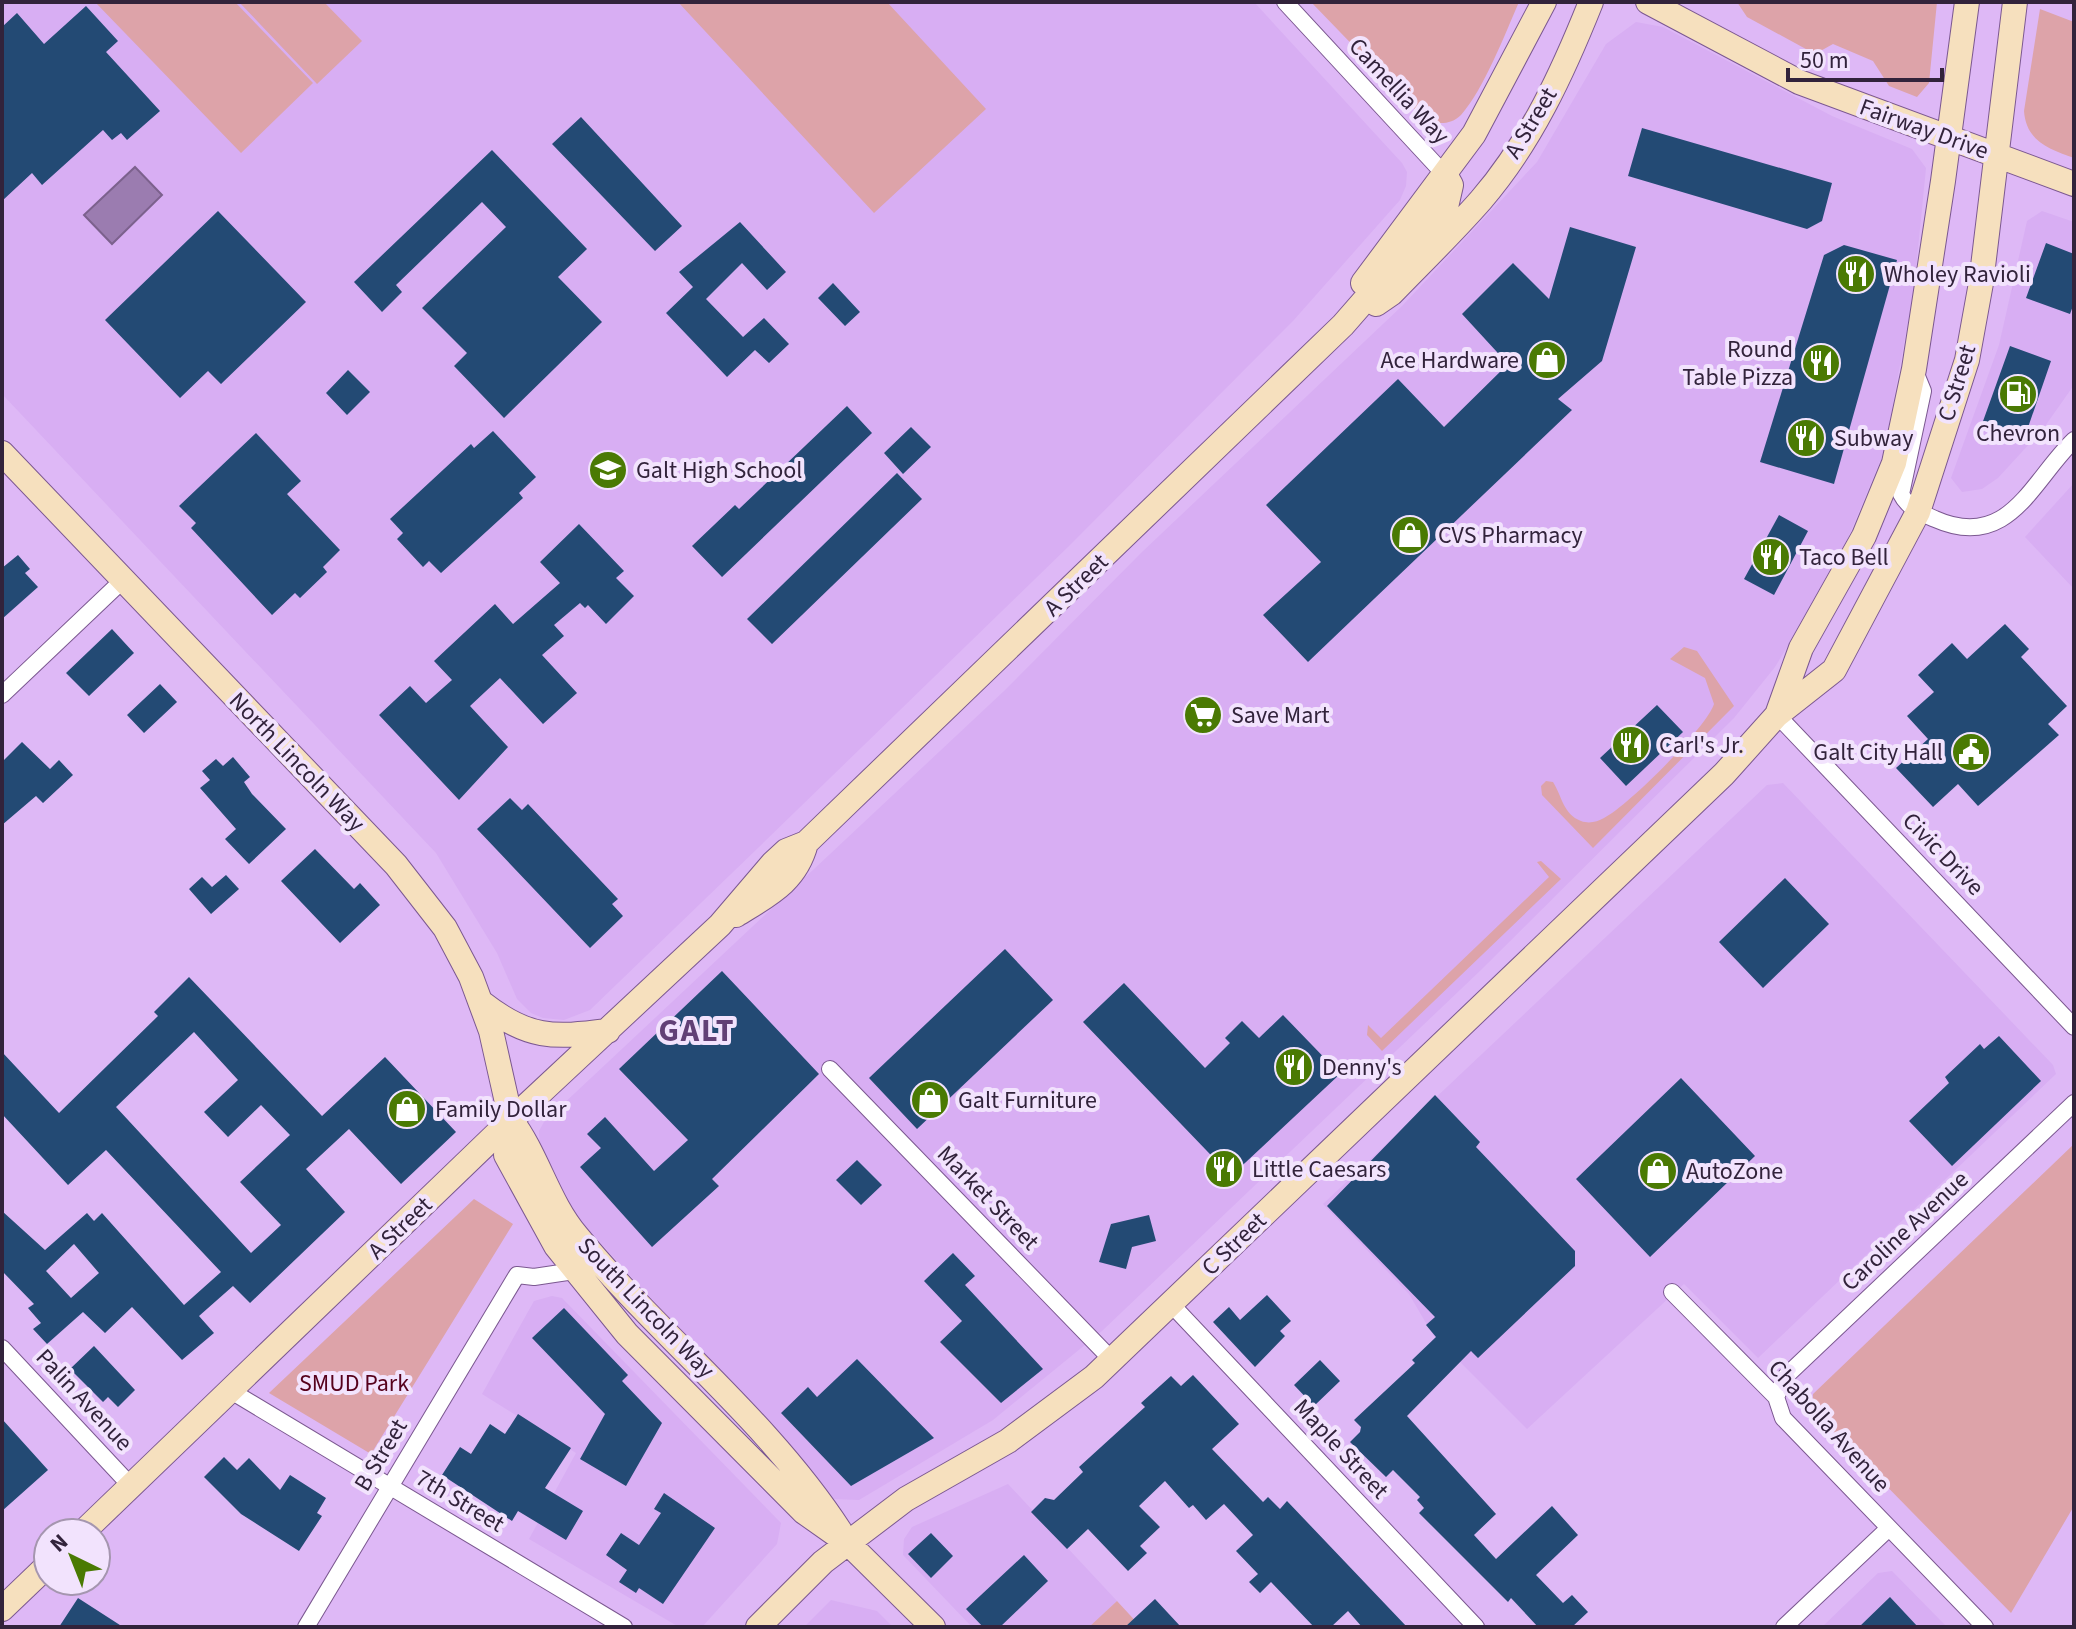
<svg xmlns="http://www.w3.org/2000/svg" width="2076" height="1629" font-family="'Source Sans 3',sans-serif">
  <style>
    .built { fill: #d8aef3 }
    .green { fill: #dda3a9 }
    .water { fill: #9b7cb0; stroke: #7c618d; stroke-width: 2 }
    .building { fill: #234a74; fill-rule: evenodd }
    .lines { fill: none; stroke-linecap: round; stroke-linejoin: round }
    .street-casing { stroke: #7b5890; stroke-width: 18 }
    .secondary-casing { stroke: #7b5890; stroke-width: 26 }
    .street { stroke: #fff; stroke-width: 16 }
    .secondary { stroke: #f6e0be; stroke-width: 24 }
    .labels { text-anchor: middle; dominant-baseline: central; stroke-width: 8; stroke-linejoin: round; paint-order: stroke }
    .street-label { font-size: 24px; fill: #32233b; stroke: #f2e3fd }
    .poi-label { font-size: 24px; fill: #32233b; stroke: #f2e3fd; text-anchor: start }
    .park-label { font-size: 24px; fill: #56011c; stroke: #f2e3fd }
    .district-label { font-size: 32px; font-weight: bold; letter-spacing: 2px; fill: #624076; stroke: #f2e3fd }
  </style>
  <rect width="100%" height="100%" fill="#deb8f6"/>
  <path class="built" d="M2 2H1254L1402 163 1407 172 1406 186 1400 200 1293 321 1069 546 759 847 590 1010 564 1020 543 1018 531 1013 517 999 497 953 436 853 2 394Z
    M1636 22 1663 27 1832 116 1912 149 1926 168 1914 289 1884 452 1835 569 1775 667 1734 718 1482 969 1102 1331 993 1420 859 1500 833 1499 568 1207 540 1150 539 1131 544 1122 1004 691 1142 552 1402 306 1537 162 1606 44Z
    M2042 211 2074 222V385L2043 429 1998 478 1982 489 1962 492 1951 478 1999 345 2027 221Z
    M2074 483V589L2025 537Z
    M1783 783 2053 1065 2056 1074 1758 1358 1684 1284 1527 1429 1433 1335 1409 1294 1323 1204 1767 785Z
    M552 1296 562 1298 781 1523 777 1544 702 1627H679L529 1539 576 1453 482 1394 534 1301Z
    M1008 1484 1117 1601 1089 1627H972L903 1555 904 1539 912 1527Z
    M1892 1571 1947 1627H1822L1878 1573Z
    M831 1600 877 1611 893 1627H804Z"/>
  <path class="green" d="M95 2H235L313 83 241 153Z
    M239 2H324L362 41 317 84Z
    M678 2H887L986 109 874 213Z
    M1311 2H1519C1505 34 1484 89 1461 115 1451 125 1439 124 1426 121Z
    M1737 2H1937L1929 83 1917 97 1889 86 1873 61 1833 44 1815 54 1747 17Z
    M2040 9 2074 22V158C2049 149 2026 141 2024 111Z
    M1684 647 1697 651 1734 706 1593 848 1542 795 1541 786 1546 781 1553 782C1562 796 1563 814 1581 821 1589 824 1597 822 1604 818 1628 806 1707 727 1714 704L1705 678 1670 659Z
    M1541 861 1561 879 1382 1051 1367 1035 1368 1025 1381 1038 1549 877 1537 862Z
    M2074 1144V1506L2011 1613 1812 1410 1813 1394Z
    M474 1199 513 1224 371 1454 269 1393Z
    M1117 1601 1141 1627H1089Z"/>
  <path class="water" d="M135 167 162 195 112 244 84 215Z"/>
  <path class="building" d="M86 6 118 41 106 52 160 111 127 140 121 133 112 140 103 130 42 185 32 173 2 201V27L17 13 44 44Z
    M581 117 682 226 655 251 552 144Z
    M1642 128 1832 183 1822 221 1807 229 1628 176Z
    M492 150 587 249 558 277 602 322 504 418 454 366 467 353 422 308 506 227 482 202 396 285 402 292 382 312 354 282Z
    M218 211 306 302 221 384 208 371 180 398 105 320Z
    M740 222 786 272 767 290 742 263 706 299 743 337 764 318 789 344 769 363 755 350 727 377 666 313 693 287 679 272Z
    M1570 227 1636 247 1602 361 1558 399 1572 410 1308 662 1263 615 1321 562 1266 505 1398 379 1444 427 1508 364 1462 314 1513 263 1549 299Z
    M2046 243 2074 254V303L2070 314 2026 298Z
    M1844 245 1897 260 1834 484 1760 462 1824 255Z
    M833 283 860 312 845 326 818 298Z
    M2010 346 2051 361 2024 439 1982 424Z
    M348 370 370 392 347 415 326 393Z
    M847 406 872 433 722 577 692 546 735 505 739 509Z
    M911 427 931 447 903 474 884 453Z
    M493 431 536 477 519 493 523 498 441 573 429 561 423 567 397 539 403 533 390 519 471 444 474 448Z
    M256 433 301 481 287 494 340 550 323 567 327 572 300 598 295 593 272 615 191 528 196 523 179 506Z
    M897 473 922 499 772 644 747 619Z
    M1779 515 1808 531 1774 595 1744 579Z
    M579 524 624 571 616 578 634 596 606 624 588 605 585 608 580 603 554 625 564 636 542 655 577 693 543 724 500 678 470 706 508 747 459 800 379 715 410 686 426 703 452 680 434 661 495 604 513 624 560 583 540 562Z
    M18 555 30 569 25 573 38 587 2 619V568Z
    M2005 624 2029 649 2021 657 2067 706 2048 724 2059 735 1978 806 1958 784 1933 807 1896 768 1928 739 1907 716 1934 692 1918 675 1952 643 1967 659Z
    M112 629 134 653 89 696 66 673Z
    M160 684 177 702 144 733 127 715Z
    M1657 705 1683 732 1626 786 1600 758Z
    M22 742 50 769 59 760 73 775 43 803 36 796 2 825V762Z
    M233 757 250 777 244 782 252 794 286 829 249 864 225 839 236 829 200 788 210 780 202 771 216 759 223 766Z
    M510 798 522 810 528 804 618 899 612 904 623 916 590 948 477 829Z
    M315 849 354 889 360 883 380 905 340 943 281 881Z
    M226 875 239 889 211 914 189 889 202 877 212 887Z
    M1785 878 1829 924 1763 988 1719 942Z
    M1005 949 1053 1000 917 1129 869 1078Z
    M722 971 819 1074 712 1179 719 1186 652 1247 580 1167 601 1148 587 1134 605 1117 654 1171 688 1140 619 1069Z
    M189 977 322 1116 385 1057 456 1132 401 1184 349 1129 306 1169 345 1212 250 1303 233 1286 199 1316 214 1333 182 1360 132 1307 105 1333 83 1312 47 1344 33 1329 41 1323 28 1308 34 1304 2 1271V1211L45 1250 87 1213 94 1221 102 1213 184 1305 221 1272 106 1150 68 1185 2 1114V1052L59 1113 158 1016 154 1012ZM194 1032 238 1080 204 1112 228 1137 261 1105 290 1135 240 1182 281 1225 251 1253 116 1107ZM74 1244 99 1273 71 1298 46 1271Z
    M1124 983 1205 1068 1230 1043 1225 1038 1242 1021 1259 1038 1283 1015 1340 1074 1231 1176 1083 1022Z
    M1999 1036 2041 1081 1952 1166 1909 1121 1949 1083 1945 1077 1980 1044 1984 1049Z
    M1681 1078 1755 1156 1650 1257 1576 1179Z
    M1435 1095 1480 1142 1476 1147 1575 1251V1266L1478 1358 1471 1351 1407 1416 1496 1514 1474 1535 1496 1559 1552 1506 1578 1535 1536 1575 1563 1603 1572 1595 1588 1612 1572 1627H1538L1511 1598 1508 1602 1419 1513 1424 1508 1417 1500 1420 1497 1393 1470 1386 1477 1350 1442 1360 1432 1361 1427 1354 1420 1415 1363 1412 1360 1436 1337 1426 1325 1435 1317 1327 1206Z
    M857 1160 882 1185 861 1205 836 1180Z
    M1149 1215 1156 1241 1132 1247 1126 1269 1099 1262 1111 1224Z
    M953 1253 975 1276 965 1285 1043 1369 1001 1403 940 1342 962 1321 924 1281Z
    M1267 1295 1291 1321 1280 1331 1285 1336 1255 1367 1213 1322 1229 1307 1240 1320Z
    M564 1308 628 1375 622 1381 662 1423 626 1486 580 1459 605 1414 532 1338Z
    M94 1346 135 1390 118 1407 108 1397 103 1402 70 1369Z
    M857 1359 934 1438 851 1486 781 1413 808 1387 817 1397Z
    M1320 1360 1340 1381 1314 1406 1294 1385Z
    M1193 1375 1239 1424 1212 1449 1263 1502 1268 1497 1280 1509 1287 1501 1407 1627H1362L1348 1611 1331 1627H1314L1271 1582 1260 1593 1249 1582 1258 1574 1236 1551 1253 1535 1224 1504 1206 1520 1193 1505 1189 1508 1165 1481 1139 1506 1160 1527 1140 1546 1147 1553 1128 1571 1088 1529 1067 1549 1031 1512 1045 1498 1054 1500 1083 1472 1079 1467 1145 1407 1141 1403 1171 1376 1181 1386Z
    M518 1414 571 1448 545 1488 583 1511 566 1540 518 1511 512 1521 442 1475 460 1447 471 1454 490 1424 505 1434Z
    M2 1419 48 1470 2 1511Z
    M224 1457 237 1470 249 1458 280 1490 290 1475 326 1498 317 1513 322 1516 299 1551 241 1514 204 1477Z
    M664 1493 715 1528 663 1604 639 1588 636 1593 619 1582 627 1570 606 1555 621 1533 639 1545 661 1513 654 1509Z
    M931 1533 953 1556 931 1578 908 1554Z
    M1024 1555 1048 1581 1000 1627H983L966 1609Z
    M1890 1597 1918 1627H1859Z
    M78 1598 123 1627H59Z
    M1155 1599 1181 1627H1125Z"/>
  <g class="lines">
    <defs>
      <path id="street" d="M1285 2 1446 176
        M1914 369 1923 391 1901 494C1908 508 1921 513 1935 519 2009 552 2032 480 2074 440
        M2 695 123 580
        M1777 715 2074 1027
        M830 1069 1112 1360
        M1672 1292 1776 1397 1783 1418 1985 1627
        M1171 1304 1476 1627
        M2 1348 131 1486
        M231 1391 624 1627
        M1776 1397 1786 1376 2074 1103
        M306 1627 517 1275 534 1277 574 1271
        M1784 1627 1889 1528"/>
      <path id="secondary" d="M1648 2 1799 82 2074 184
        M1363 283 1474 134 1544 2
        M1376 304 1392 293C1422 262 1453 232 1481 200 1531 142 1563 72 1591 2
        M2 453 396 865 445 928 471 977 491 1031 511 1120 506 1155 556 1246 627 1334 804 1512 848 1543 933 1627
        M1777 715 1801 648 1864 536 1894 463 1914 369 1943 181 1967 2
        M736 915C768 895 796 882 806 843
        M482 1003C528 1039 553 1038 608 1031
        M511 1120C538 1156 548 1202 577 1236 661 1338 767 1419 840 1531
        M82 1533 511 1120 720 925 773 863 786 851 806 843 1343 325 1446 207 1451 185 1446 176
        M2 1609 48 1565
        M758 1627 823 1562 906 1499 1008 1441 1094 1377 1724 774 1777 715 1834 670 1918 512 1967 360 1981 283 2015 2"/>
    </defs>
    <use href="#street" class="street-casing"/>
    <use href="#secondary" class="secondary-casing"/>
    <use href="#street" class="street"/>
    <use href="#secondary" class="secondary"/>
  </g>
  <defs>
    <symbol id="restaurant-disc" viewBox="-11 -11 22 22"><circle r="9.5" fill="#4a7a03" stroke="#f2e3fd"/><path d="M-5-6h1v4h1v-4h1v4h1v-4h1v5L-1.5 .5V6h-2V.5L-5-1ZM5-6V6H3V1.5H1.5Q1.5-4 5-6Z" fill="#fff"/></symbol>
    <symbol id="shop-disc" viewBox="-11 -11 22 22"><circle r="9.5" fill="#4a7a03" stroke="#f2e3fd"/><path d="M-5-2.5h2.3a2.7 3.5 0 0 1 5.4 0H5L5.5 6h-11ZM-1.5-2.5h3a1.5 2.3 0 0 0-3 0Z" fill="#fff"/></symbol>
    <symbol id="fuel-disc" viewBox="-11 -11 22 22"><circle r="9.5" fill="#4a7a03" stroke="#f2e3fd"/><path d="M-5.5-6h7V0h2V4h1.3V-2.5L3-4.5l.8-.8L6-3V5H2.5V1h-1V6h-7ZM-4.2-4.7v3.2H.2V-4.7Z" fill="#fff"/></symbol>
    <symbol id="school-disc" viewBox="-11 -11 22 22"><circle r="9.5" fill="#4a7a03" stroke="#f2e3fd"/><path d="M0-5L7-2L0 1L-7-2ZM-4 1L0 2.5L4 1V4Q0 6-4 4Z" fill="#fff"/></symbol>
    <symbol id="supermarket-disc" viewBox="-11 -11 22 22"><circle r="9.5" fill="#4a7a03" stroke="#f2e3fd"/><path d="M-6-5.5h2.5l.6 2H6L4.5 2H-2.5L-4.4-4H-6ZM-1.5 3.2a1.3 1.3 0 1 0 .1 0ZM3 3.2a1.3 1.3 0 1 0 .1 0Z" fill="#fff"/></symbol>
    <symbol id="civic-disc" viewBox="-11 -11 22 22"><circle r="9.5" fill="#4a7a03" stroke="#f2e3fd"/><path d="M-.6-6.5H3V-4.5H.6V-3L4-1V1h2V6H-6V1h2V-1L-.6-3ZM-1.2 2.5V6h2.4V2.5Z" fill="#fff"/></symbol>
  </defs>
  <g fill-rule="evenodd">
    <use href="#restaurant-disc" x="1834" y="252" width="44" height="44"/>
    <use href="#shop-disc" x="1525" y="338" width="44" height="44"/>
    <use href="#restaurant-disc" x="1799" y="341" width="44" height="44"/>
    <use href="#fuel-disc" x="1996" y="372" width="44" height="44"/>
    <use href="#restaurant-disc" x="1784" y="416" width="44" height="44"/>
    <use href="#school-disc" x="586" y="448" width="44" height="44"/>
    <use href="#shop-disc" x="1388" y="513" width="44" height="44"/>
    <use href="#restaurant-disc" x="1749" y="535" width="44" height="44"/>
    <use href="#supermarket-disc" x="1181" y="693" width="44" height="44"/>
    <use href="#restaurant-disc" x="1609" y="723" width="44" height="44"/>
    <use href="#civic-disc" x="1949" y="730" width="44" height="44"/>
    <use href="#restaurant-disc" x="1272" y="1045" width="44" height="44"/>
    <use href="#shop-disc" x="908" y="1078" width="44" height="44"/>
    <use href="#shop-disc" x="385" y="1087" width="44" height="44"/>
    <use href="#restaurant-disc" x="1202" y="1147" width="44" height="44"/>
    <use href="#shop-disc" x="1636" y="1149" width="44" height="44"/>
  </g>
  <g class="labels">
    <g class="street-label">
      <text transform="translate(1399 91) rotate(47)">Camellia Way</text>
      <text transform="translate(1531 123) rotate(-59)">A Street</text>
      <text transform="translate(1924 129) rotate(20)">Fairway Drive</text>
      <text transform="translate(1957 383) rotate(-73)">C Street</text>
      <text transform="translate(1076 585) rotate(-44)">A Street</text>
      <text transform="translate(297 762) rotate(46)">North Lincoln Way</text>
      <text transform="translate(1943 854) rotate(46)">Civic Drive</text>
      <text transform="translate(988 1198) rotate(46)">Market Street</text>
      <text transform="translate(400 1228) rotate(-44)">A Street</text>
      <text transform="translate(1905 1231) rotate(-43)">Caroline Avenue</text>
      <text transform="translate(1234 1244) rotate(-44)">C Street</text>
      <text transform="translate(646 1308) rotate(46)">South Lincoln Way</text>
      <text transform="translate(84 1400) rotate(47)">Palin Avenue</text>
      <text transform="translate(1829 1426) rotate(48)">Chabolla Avenue</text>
      <text transform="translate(1341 1449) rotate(47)">Maple Street</text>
      <text transform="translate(381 1455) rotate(-59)">B Street</text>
      <text transform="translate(460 1501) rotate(31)">7th Street</text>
    </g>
    <g class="poi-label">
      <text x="1884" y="274">Wholey Ravioli</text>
      <text x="1793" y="349" text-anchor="end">Round<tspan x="1793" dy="28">Table Pizza</tspan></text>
      <text x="1519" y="360" text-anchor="end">Ace Hardware</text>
      <text x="2018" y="433" text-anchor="middle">Chevron</text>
      <text x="1834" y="438">Subway</text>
      <text x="636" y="470">Galt High School</text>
      <text x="1438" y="535">CVS Pharmacy</text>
      <text x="1799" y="557">Taco Bell</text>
      <text x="1231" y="715">Save Mart</text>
      <text x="1659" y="745">Carl's Jr.</text>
      <text x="1943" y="752" text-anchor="end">Galt City Hall</text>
      <text x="1322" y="1067">Denny's</text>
      <text x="958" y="1100">Galt Furniture</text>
      <text x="435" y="1109">Family Dollar</text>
      <text x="1252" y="1169">Little Caesars</text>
      <text x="1686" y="1171">AutoZone</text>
    </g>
    <g class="park-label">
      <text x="354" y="1383">SMUD Park</text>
    </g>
    <g class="district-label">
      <text x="697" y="1031">GALT</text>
    </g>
  </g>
  <rect width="2076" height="1629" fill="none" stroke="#32233b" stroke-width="8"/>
  <g transform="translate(72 1557) rotate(317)"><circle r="38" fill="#f2e3fd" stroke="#a596af" stroke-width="2"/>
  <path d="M0-6L14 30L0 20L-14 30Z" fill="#4a7a03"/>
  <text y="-12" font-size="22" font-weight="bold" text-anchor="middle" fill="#32233b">N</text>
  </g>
  <path d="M1788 68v12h154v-12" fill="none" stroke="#32233b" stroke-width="4"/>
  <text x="1800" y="68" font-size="24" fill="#32233b" stroke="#f2e3fd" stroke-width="6" paint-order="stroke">50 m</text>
</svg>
